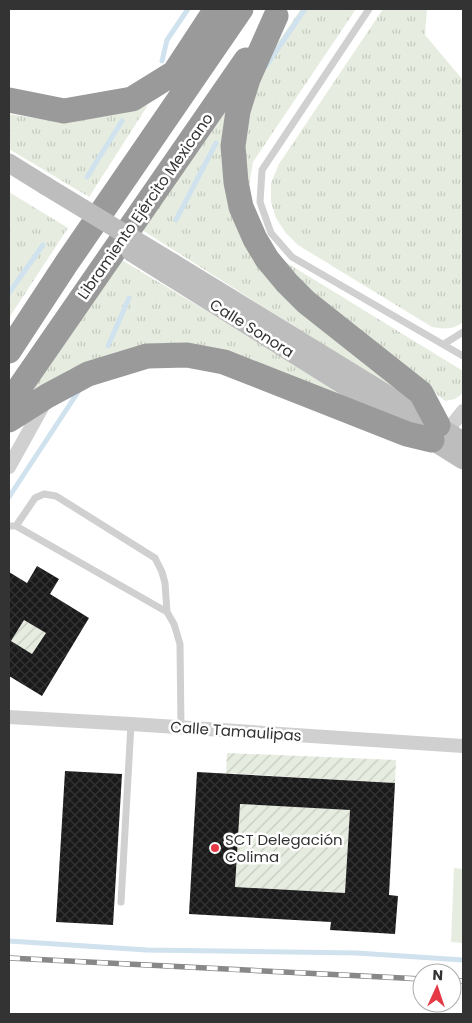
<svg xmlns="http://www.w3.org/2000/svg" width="472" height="1023" font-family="Poppins,sans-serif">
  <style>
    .grass { fill: url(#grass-tufts) }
    .garden { fill: url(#garden-furrows) }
    .pitch { fill: #e6ecdf }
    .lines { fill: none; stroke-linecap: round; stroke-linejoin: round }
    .stream { stroke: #cfe2ee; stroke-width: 5 }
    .building { fill: url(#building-cross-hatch); fill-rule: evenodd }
    .lane { stroke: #d0d0d0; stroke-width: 7 }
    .street { stroke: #d0d0d0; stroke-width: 14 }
    .secondary { stroke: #bdbdbd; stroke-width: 19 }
    .highway { stroke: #9a9a9a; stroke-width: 25 }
    .rail-casing { stroke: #888; stroke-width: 5.5 }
    .rail { stroke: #fff; stroke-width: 4; stroke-dasharray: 11; stroke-linecap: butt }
    .secondary-bridge { stroke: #bdbdbd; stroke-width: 19 }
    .poi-dot { fill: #e63946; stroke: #fff; stroke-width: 2 }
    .labels { text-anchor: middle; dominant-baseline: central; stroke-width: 5; stroke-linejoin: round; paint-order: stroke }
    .street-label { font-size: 15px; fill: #333; stroke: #fff }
    .poi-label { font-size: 15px; fill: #333; stroke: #fff; text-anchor: start }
  </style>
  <defs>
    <pattern id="grass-tufts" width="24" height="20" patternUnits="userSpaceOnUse" patternTransform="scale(1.25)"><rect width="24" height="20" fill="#e6ecdf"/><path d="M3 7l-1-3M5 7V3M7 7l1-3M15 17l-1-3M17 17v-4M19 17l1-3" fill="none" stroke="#c6cbc0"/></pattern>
    <pattern id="garden-furrows" width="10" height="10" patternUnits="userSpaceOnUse" patternTransform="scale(1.25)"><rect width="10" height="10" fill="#e6ecdf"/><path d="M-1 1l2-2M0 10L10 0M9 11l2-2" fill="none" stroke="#c6cbc0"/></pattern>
    <pattern id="building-cross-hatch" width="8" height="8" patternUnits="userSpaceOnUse" patternTransform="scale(1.25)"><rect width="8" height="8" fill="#1a1a1a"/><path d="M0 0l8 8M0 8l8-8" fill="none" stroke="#333"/></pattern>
  </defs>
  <rect width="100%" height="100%" fill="#fff"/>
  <path class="grass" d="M301 9H356L253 162 247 198 245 131 259 70Z
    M383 9H427L425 35 463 80V322C453 330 444 329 432 327L298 245 285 232 276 218 271 202V183L279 164Z
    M229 99 228 200 398 387 402 395 139 228Z
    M148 105 89 197 9 149V114L61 122 123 113Z
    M9 192 68 228 9 318Z
    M274 255 463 371V393L455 399 445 401 297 282Z
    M120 259 395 424 233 355 95 359 70 369 30 392Z"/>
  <path class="garden" d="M24 620 46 633 32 654 11 641Z
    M227 753 396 760 395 783 226 773Z
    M240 804 350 810 345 893 235 887Z"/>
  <path class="pitch" d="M454 868 463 869V943L451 942Z"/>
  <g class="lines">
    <path class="stream" d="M162 61 167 40 188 9
      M266 66 305 9
      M87 177 122 121
      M176 220 216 143
      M9 293 43 245
      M108 346 129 298
      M9 497 80 389
      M9 941 147 950 357 953 463 960"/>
  </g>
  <path class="building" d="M37 566 59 579 50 594 89 618 42 696 9 676V593L10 592 9 585V572L27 583ZM24 620 46 633 32 654 11 641Z
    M65 771 122 774 113 925 56 922Z
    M197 772 395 783 389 895 398 896 395 934 330 930 331 922 189 914ZM240 804 350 810 345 893 235 887Z"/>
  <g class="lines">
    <path class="lane" d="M369 9 262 170 260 202 271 233 292 257 463 356
      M444 344 463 332
      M9 526H16L167 612 174 624 180 644 181 728
      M16 526 35 498 44 494 56 496 155 558 162 572 165 583 167 612
      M121 902 131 724"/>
    <path class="street" d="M443 438 447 431 463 411
      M9 467 45 402
      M9 717 131 724 463 746"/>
    <path class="secondary" d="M9 163 46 186
      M173 263 463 441
      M166 274 463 460"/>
    <path class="highway" d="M276 16 248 79 238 111 233 146 236 182 241 207 255 239 267 259 287 283 306 302 421 393 438 425
      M9 100 64 111 132 99 174 73 216 9
      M9 351 66 264 241 9
      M9 403 246 60
      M9 420 47 396 88 374 147 356 187 355 224 362 407 434 432 440"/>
    <defs>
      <path id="rail" d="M9 958 422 979
        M452 981H463"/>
    </defs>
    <use href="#rail" class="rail-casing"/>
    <use href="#rail" class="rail"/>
    <path class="secondary-bridge" d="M46 186 173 263
      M131 252 166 274"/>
  </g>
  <circle class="poi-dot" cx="215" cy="848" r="5"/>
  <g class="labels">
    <g class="street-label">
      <text transform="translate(145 206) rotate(-55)">Libramiento Ejército Mexicano</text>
      <text transform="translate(252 328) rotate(32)">Calle Sonora</text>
      <text transform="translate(236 731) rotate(4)">Calle Tamaulipas</text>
    </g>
    <g class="poi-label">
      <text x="225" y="839">SCT Delegación<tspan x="225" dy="17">Colima</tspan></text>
    </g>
  </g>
  <rect width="472" height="1023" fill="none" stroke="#333333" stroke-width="20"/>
  <g transform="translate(437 988) rotate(3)"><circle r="24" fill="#ffffff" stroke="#adadad"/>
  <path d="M0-4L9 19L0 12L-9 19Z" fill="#e63946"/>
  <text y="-8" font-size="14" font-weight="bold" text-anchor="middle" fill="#333333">N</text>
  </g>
</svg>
